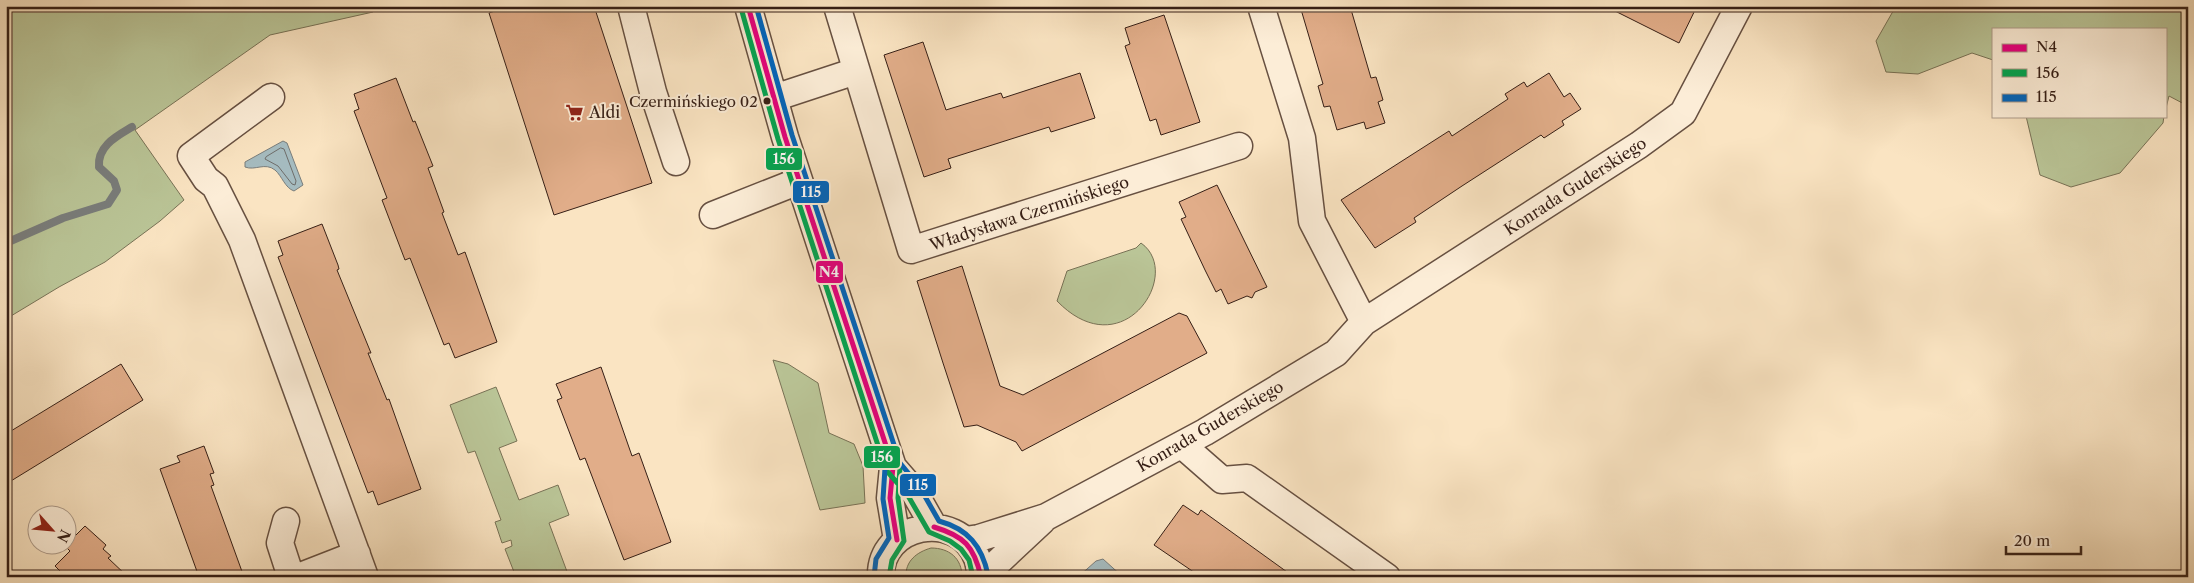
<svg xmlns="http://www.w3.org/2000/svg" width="2194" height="583" font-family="'Libre Caslon Text',serif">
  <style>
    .green { fill: #bac597; stroke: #787256 }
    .water { fill: #a5bbbf; stroke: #797d7b }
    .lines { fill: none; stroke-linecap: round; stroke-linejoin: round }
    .shore { stroke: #6e6d6a; stroke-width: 1 }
    .stream { stroke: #797d7b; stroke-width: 8 }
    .building { fill: #e1ad89; stroke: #361f16 }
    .minor-casing { stroke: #675041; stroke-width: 29 }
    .minor { stroke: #fcedd7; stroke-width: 26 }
    .bus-1-casing { stroke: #fcedd7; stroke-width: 9 }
    .bus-2-casing { stroke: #fcedd7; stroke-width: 9 }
    .bus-3-casing { stroke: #fcedd7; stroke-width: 9 }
    .bus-1 { stroke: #e5007d; stroke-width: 5 }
    .bus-2 { stroke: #00a651; stroke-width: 5 }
    .bus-3 { stroke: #0065bd; stroke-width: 5 }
    .bus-dot { fill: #361f16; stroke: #fcedd7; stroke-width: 2 }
    .labels { text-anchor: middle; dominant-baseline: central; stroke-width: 4; stroke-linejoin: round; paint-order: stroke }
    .bus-label { font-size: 15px; fill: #361f16; stroke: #fcedd7; text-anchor: end }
    .poi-label { font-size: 16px; fill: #361f16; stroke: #fcedd7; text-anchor: start }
    .street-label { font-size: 16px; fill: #361f16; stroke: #fcedd7 }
    .line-badge { stroke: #fcedd7; stroke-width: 2 }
    .badge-label { font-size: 14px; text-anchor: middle; font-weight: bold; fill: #fff }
  </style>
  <rect width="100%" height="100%" fill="#fae4c2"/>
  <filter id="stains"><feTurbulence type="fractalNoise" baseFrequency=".004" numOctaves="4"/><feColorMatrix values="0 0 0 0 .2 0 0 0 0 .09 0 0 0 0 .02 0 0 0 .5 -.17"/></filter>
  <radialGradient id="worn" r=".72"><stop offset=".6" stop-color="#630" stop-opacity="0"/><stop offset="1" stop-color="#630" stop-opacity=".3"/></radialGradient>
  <path class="green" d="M6 6H371L373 12 270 35 135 130 184 200 160 221 105 262 59 287 6 319Z
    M1899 6H2188V106L2169 96 2165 112V29H1993V60L1972 53 1918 74 1886 72 1876 41 1892 13Z
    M2026 116H2164L2163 123 2120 173 2071 187 2040 175Z
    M1141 243C1184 273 1123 369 1057 301L1067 271 1136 248Z
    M773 360 788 364 818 383 829 433 854 444 863 466 865 503 820 510Z
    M496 387 517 441 499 448 519 500 558 485 569 515 549 523 569 577H516L505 549 512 546 511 540 502 543 495 522 501 520 475 451 468 453 450 405Z
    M931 548C949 548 962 558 962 577H906C905 561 917 552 931 548Z"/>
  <path class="water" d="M283 141 287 143 303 185 294 191C285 188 282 176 275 170 265 162 255 171 245 167V162Z
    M1103 559 1123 577H1078L1096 561Z"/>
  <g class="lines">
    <path class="shore" d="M281 148 284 149 296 181 295 185 292 184 278 166 265 159 266 157Z"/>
    <path class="stream" d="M6 243 63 218 108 204 117 190 114 181 99 167C97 146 117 136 132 127"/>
  </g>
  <path class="building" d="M510 6H594L652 183 554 215 489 13Z
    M1300 6H1350L1371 78 1376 77 1383 100 1378 102 1385 123 1366 129 1364 122 1337 130 1330 106 1324 107 1318 86 1323 84Z
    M1605 6H1697L1679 43Z
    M1164 15 1200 122 1161 135 1156 119 1150 121 1125 46 1130 44 1125 28Z
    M923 42 946 110 1001 93 1003 98 1080 73 1095 118 1051 132 1049 127 948 159 951 168 924 177 884 55Z
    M1549 73 1564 97 1570 93 1581 109 1562 121 1564 125 1544 138 1541 135 1462 186 1414 218 1416 222 1375 248 1341 200 1449 131 1452 136 1508 99 1505 94 1524 82 1527 87Z
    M396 78 413 122 415 121 433 166 428 168 444 212 442 213 458 255 465 252 497 342 455 358 449 343 444 345 410 258 405 260 382 200 387 198 354 111 359 109 354 94Z
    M1217 185 1267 287 1255 292 1252 298 1247 296 1228 304 1221 289 1216 292 1205 270 1181 219 1186 217 1179 202Z
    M322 224 338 265 339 269 337 270 371 353H368L387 400 389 399 421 489 378 505 373 491 368 493 278 257 283 255 278 241Z
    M962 266 1000 386 1023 395 1179 313 1187 316 1207 353 1022 451 1016 442 977 425 964 427 943 363 917 281Z
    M121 364 143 400 6 484V434Z
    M601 367 632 456 639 453 671 542 624 560 585 458 580 460 557 400 562 398 556 384Z
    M204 446 214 473 210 474 214 485 211 486 244 577H199L160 469 180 462 177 456Z
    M1183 505 1198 515 1201 510 1294 577H1201L1154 545Z
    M85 526 106 545 103 549 111 556 108 558 128 577H66L55 566 70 551 65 546Z"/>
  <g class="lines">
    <defs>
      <path id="minor" d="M631 6 653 92 676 162
        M748 6 785 137 893 467 913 490 934 527
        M837 6 911 250 1239 146
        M1261 6 1302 138 1312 221 1364 322
        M271 97 191 156 206 179 215 186 242 240 365 577
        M774 98 856 71
        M713 215 799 181
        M1182 445 1222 480 1247 478 1387 577
        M893 467 890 498 897 540
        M286 521 280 543 291 577
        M965 540 979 538 1046 517 1205 432 1336 353 1364 322 1639 145 1683 113 1739 6
        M298 577 357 554
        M881 577C879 524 957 508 977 558 979 563 980 571 981 577
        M982 577 1042 521"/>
    </defs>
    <use href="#minor" class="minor-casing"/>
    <use href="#minor" class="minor"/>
    <defs>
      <path id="bus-1" d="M748 6 785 137 893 467 890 498 897 540
        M934 527C964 536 974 546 981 577"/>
      <path id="bus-2" d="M741 8 778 139 886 470 907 494 929 532 950 541 961 549 969 560 973 577
        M889 577 892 560 904 541 898 498 900 467 897 456"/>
      <path id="bus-3" d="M756 6 792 135 900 463 919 486 939 521C968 529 982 546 988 575
        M874 577 876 559 889 538 883 499 885 468 883 462"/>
    </defs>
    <use href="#bus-1" class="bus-1-casing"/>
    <use href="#bus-2" class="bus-2-casing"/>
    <use href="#bus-3" class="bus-3-casing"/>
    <use href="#bus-1" class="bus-1"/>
    <use href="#bus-2" class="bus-2"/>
    <use href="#bus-3" class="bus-3"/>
  </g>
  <defs>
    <symbol id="supermarket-bare" viewBox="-9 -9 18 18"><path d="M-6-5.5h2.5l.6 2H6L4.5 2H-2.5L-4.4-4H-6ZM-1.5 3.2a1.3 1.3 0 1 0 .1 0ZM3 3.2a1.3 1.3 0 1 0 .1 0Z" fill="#8f2418" stroke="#fcedd7" stroke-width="2.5" paint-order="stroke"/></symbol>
  </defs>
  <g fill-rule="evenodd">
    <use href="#supermarket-bare" x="562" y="100" width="25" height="25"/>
  </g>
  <circle class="bus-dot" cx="767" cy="101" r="4.5"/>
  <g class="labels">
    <g class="bus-label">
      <text x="758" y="101">Czermińskiego 02</text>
    </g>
    <g class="poi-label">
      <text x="589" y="112">Aldi</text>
    </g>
    <g class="street-label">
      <text transform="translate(1575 186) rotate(-33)">Konrada Guderskiego</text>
      <text transform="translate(1029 213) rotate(-18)">Władysława Czermińskiego</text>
      <text transform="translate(1210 426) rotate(-30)">Konrada Guderskiego</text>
    </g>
  </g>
  <g class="line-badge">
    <rect x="765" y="147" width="38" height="24" rx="5" fill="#00a651"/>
    <rect x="792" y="180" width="38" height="24" rx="5" fill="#0065bd"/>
    <rect x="815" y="260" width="29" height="24" rx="5" fill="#e5007d"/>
    <rect x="863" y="445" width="38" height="24" rx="5" fill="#00a651"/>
    <rect x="899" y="473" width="38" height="24" rx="5" fill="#0065bd"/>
  </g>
  <g class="badge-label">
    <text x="784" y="164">156</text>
    <text x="811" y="197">115</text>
    <text x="829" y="277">N4</text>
    <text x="882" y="462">156</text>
    <text x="918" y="490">115</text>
  </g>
  <rect width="2194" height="583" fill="none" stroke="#fae4c2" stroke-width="25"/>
  <rect x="8" y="8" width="2179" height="568" fill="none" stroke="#361f16" stroke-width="2.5"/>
  <rect x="12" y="12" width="2169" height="558" fill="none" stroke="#361f16"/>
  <rect x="1992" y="28" width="175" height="90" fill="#fcedd7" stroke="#ad9b8a"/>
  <rect x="2002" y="44" width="25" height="8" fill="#e5007d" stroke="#ad9b8a"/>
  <text x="2036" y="52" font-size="15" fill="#361f16">N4</text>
  <rect x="2002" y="69" width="25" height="8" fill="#00a651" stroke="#ad9b8a"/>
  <text x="2036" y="78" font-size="15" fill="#361f16">156</text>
  <rect x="2002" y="94" width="25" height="8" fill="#0065bd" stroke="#ad9b8a"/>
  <text x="2036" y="102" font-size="15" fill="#361f16">115</text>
  <g transform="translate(52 530) rotate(117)"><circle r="24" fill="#fcedd7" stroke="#ad9b8a"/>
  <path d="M0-4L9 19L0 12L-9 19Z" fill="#8f2418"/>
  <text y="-8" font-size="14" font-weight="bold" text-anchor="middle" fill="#361f16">N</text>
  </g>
  <path d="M2006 546v8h75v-8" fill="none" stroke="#361f16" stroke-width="2.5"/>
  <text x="2014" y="546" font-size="15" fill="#361f16" stroke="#fcedd7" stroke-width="4" paint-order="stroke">20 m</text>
  <rect width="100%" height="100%" filter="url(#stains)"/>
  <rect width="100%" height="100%" fill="url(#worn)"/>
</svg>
